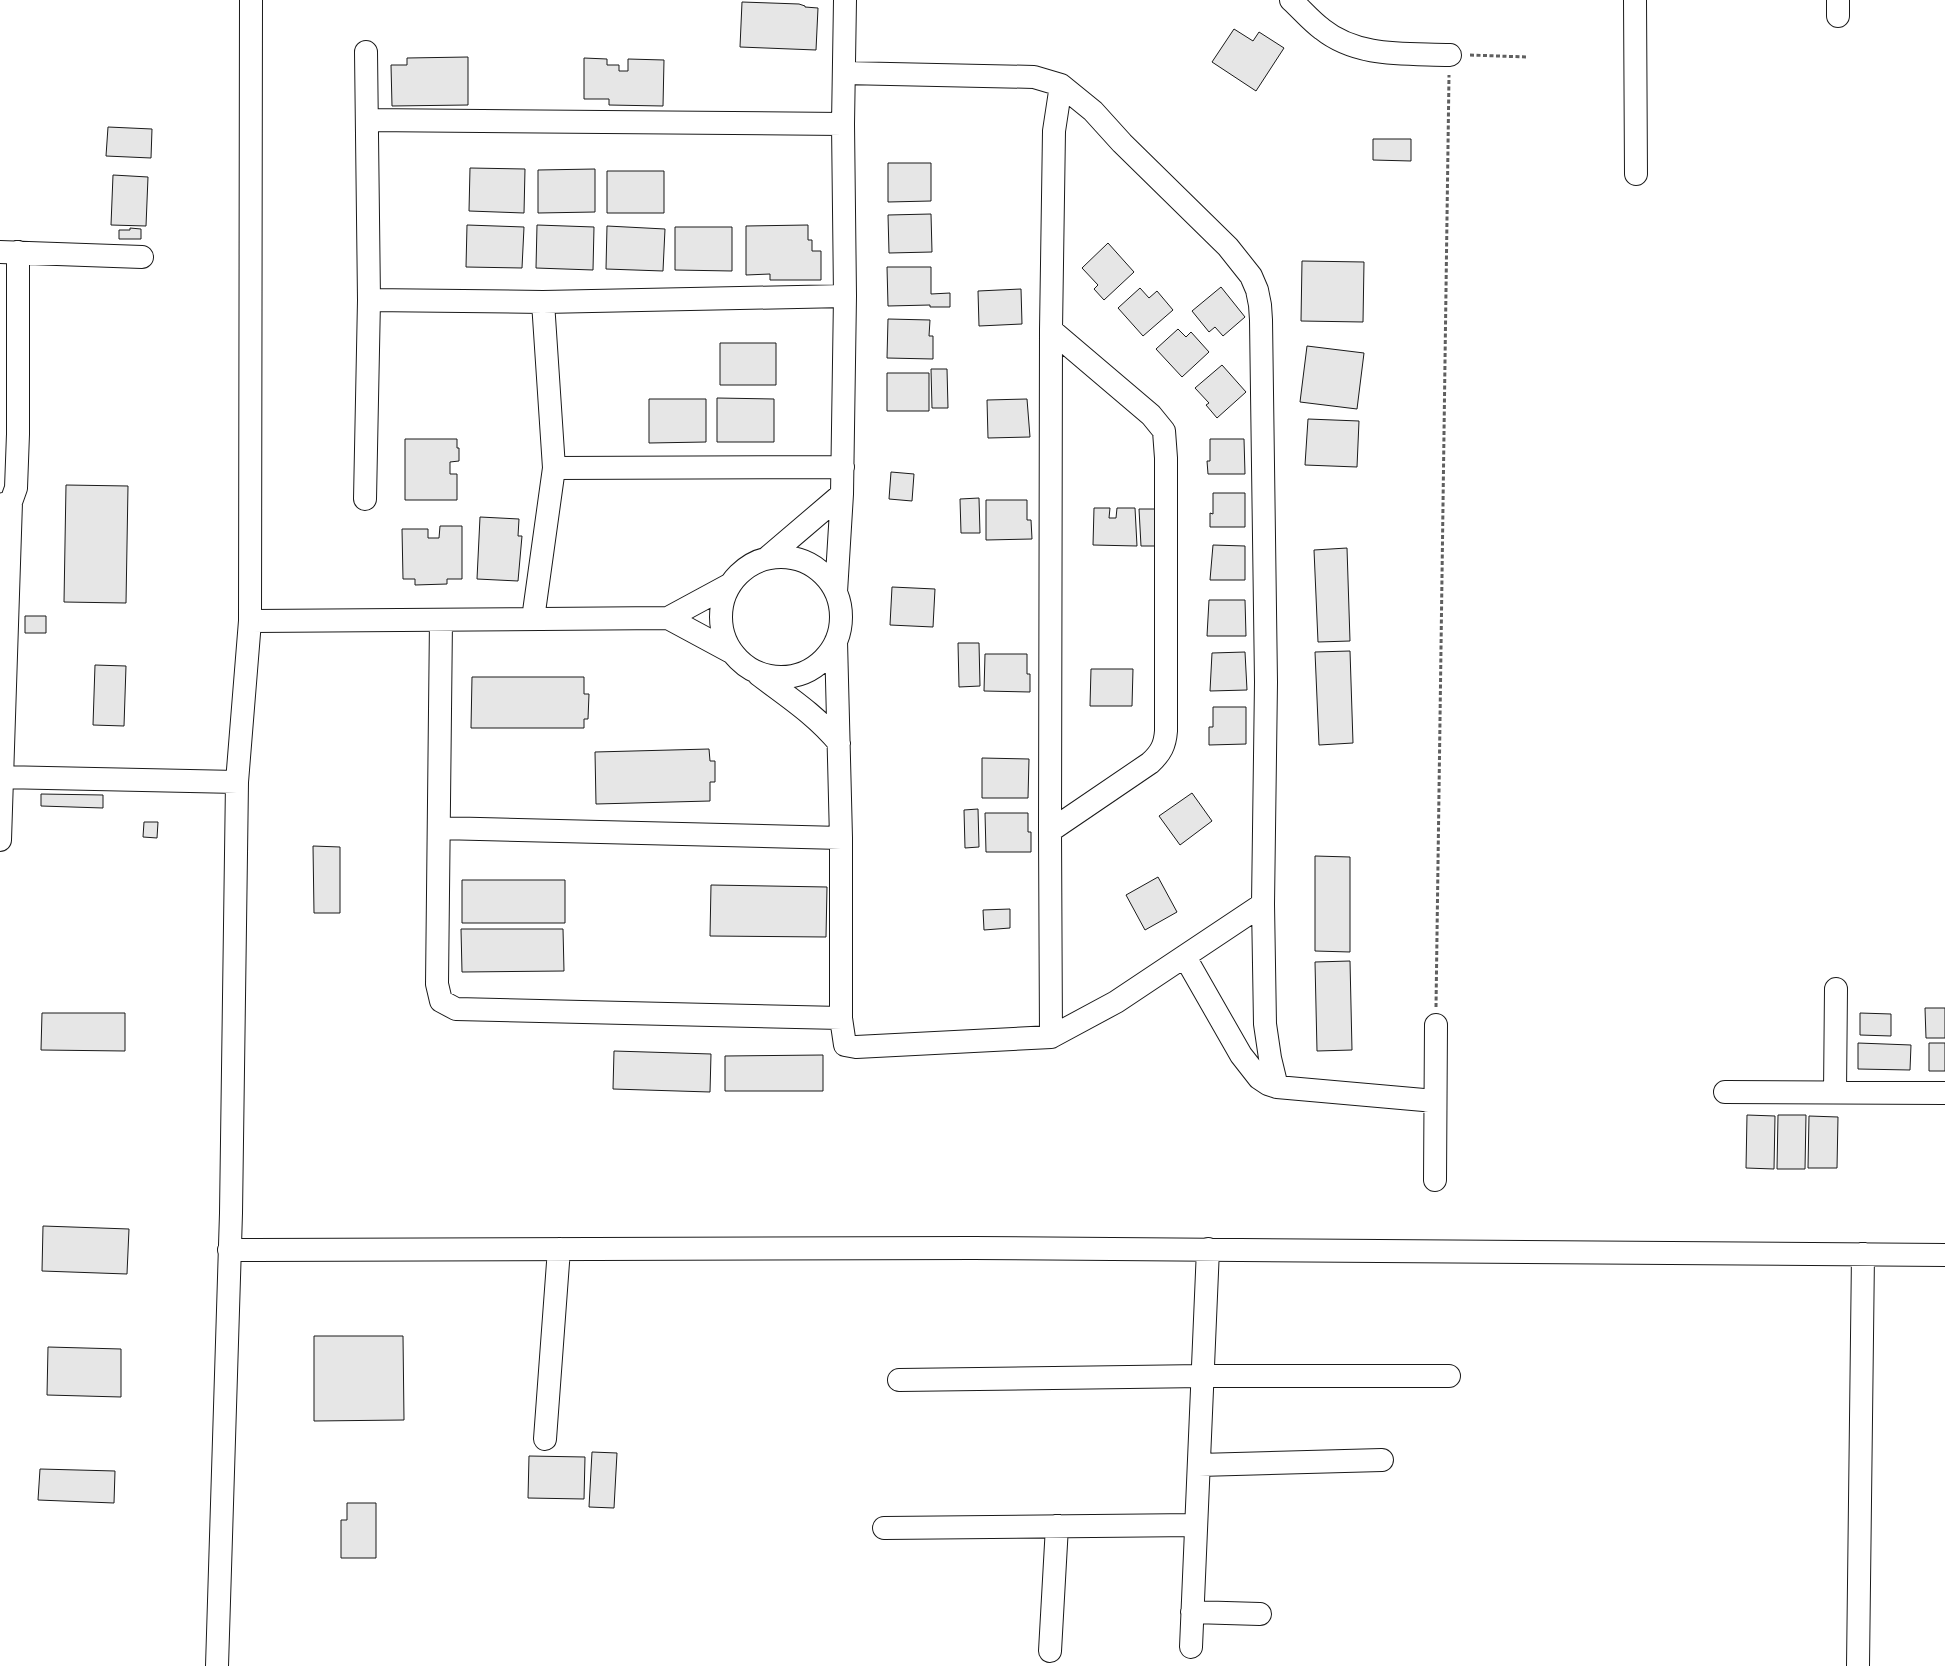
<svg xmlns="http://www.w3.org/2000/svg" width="1945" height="1666" font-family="'Archivo Narrow',sans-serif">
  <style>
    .building { fill: #e6e6e6; stroke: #1a1a1a }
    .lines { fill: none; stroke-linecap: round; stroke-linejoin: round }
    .minor-casing { stroke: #1a1a1a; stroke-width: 24 }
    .path { stroke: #5f5f5f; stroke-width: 3; stroke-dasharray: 4 2.5; stroke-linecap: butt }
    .minor { stroke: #fff; stroke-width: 22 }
  </style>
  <rect width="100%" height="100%" fill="#fff"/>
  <path class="building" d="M742 2 799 4 805 6V7L818 8 816 50 740 47Z
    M1234 29 1253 41 1259 32 1284 48 1256 91 1212 62Z
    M468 57V105L392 106 391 65H407V58Z
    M584 58 607 59V65H619V71H628V59L664 60 663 106 609 105V99H584Z
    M108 127 152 129 151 158 106 156Z
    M1373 139H1411V161L1373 160Z
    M888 163H931V201L888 202Z
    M470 168 525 169 524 213 469 211Z
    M595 169V212L538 213V170Z
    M607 171H664V213H607Z
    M113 175 148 177 146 226 111 225Z
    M931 214 932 252 889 253 888 215Z
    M467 225 524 227 522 268 466 267Z
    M537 225 594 227 593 270 536 268Z
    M808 225V240H812V251H821V280H770V274L746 275V226Z
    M607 226 665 229 663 271 606 269Z
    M675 227H732V271L675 270Z
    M130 228 141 229V239H119V230H130Z
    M1108 243 1134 272 1104 300 1094 289 1098 285 1082 268Z
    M1302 261 1364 262 1363 322 1301 321Z
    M887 267H931V294L950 293V307H930V305L888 306Z
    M1221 287 1245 317 1223 336 1215 327 1209 332 1192 311Z
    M1140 288 1149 298 1157 291 1173 310 1143 336 1118 308Z
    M1021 289 1022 324 979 326 978 291Z
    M888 319 930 320 929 336H933V359L887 358Z
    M1178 329 1186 337 1191 332 1209 352 1182 377 1156 349Z
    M720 343H776V385H720Z
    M1307 346 1364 353 1357 409 1300 402Z
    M1222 365 1246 392 1217 418 1206 405 1209 403 1195 388Z
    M931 369H947L948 408H932Z
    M887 373H929V411H887Z
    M717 398 774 399V442H717Z
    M649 399H706V442L649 443Z
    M1027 399 1030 437 988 438 987 400Z
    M1308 419 1359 421 1357 467 1305 465Z
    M405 439H457V448H459V461L450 462V474H457V500H405Z
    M1210 439H1244L1245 474H1208L1207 461H1210Z
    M891 472 914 474 912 501 889 499Z
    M66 485 128 486 126 603 64 602Z
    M1213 493H1245V527H1210V513L1213 514Z
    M979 498 980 533H961L960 499Z
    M986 500H1027V520H1031L1032 539 986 540Z
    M1094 508H1110L1109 518H1116L1117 508H1135L1137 546 1093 545Z
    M1139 509H1155V546H1141Z
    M480 517 519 519 518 536H522L518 581 477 579Z
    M440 526H462V579H447V584L415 585V579H403L402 529H428V538H439Z
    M1213 545 1245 546V580H1210Z
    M1347 548 1350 641 1318 642 1314 550Z
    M892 587 935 589 933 627 890 625Z
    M1209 600H1245L1246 636H1207Z
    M25 616H46V633H25Z
    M958 643H979L980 686 959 687Z
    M1350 651 1353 743 1319 745 1315 652Z
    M1245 652 1247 690 1210 691 1212 653Z
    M985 654H1027V674H1030V692L984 691Z
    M95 665 126 666 124 726 93 725Z
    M1091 669H1133L1132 706H1090Z
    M472 677H584V694H589L588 719H584V728H471Z
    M1213 707H1246V744L1209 745V727H1213Z
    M709 749 710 761H715V782H710V801L596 804 595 752Z
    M982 758 1029 759 1028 798H982Z
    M1192 793 1212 821 1180 845 1159 816Z
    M41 794 103 795V808L41 806Z
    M978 809 979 847 965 848 964 810Z
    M985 813H1028V832H1031V852H986Z
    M144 822H158L157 838 143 837Z
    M313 846 340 847V913H314Z
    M1315 856 1350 857V952L1315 951Z
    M1158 877 1177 912 1145 930 1126 895Z
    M462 880H565V923H462Z
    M711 885 827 887 826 937 710 936Z
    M1010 909V928L984 930 983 910Z
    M461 929H563L564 971 462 972Z
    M1350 961 1352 1050 1317 1051 1315 962Z
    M1925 1008H1945V1038H1926Z
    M42 1013H125V1051L41 1050Z
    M1860 1013 1891 1014V1036L1860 1035Z
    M1858 1043 1911 1045 1910 1070 1858 1069Z
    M1929 1043H1945V1071H1929Z
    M614 1051 711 1054 710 1092 613 1089Z
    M823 1055V1091H725V1056Z
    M1747 1115 1775 1116 1774 1169 1746 1168Z
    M1778 1115H1806L1805 1169H1777Z
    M1809 1116 1838 1117 1837 1168H1808Z
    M43 1226 129 1229 127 1274 42 1271Z
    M314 1336H403L404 1420 314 1421Z
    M48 1347 121 1349V1397L47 1395Z
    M592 1452 617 1453 614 1508 589 1507Z
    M529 1456 585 1457 584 1499 528 1498Z
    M40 1469 115 1471 114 1503 38 1500Z
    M347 1503H376V1558H341V1520H347Z"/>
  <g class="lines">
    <defs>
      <path id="minor" d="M1291 0C1301 9 1311 21 1322 29 1358 58 1406 53 1450 55
        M1635 0 1636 174
        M1838 16V0
        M844 73 1034 77 1061 85 1093 111 1122 143 1228 247 1251 276 1257 290 1260 305 1261 320 1266 682 1263 904 1265 1024 1270 1058 1277 1087
        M368 120 843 124
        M0 252 142 257
        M369 300 543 302 845 296
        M554 468 843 467
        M365 499 369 300 366 52
        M0 505 11 502 16 488 18 434V252
        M721 617a60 60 0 1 1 120 0a60 60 0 1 1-120 0Z
        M767 558 842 494
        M836 592 842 494 845 296 843 124 845 0
        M668 618 731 652
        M533 619 554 468 543 302
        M441 620 437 984 441 1001 456 1009 841 1018
        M250 621 668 618 729 585
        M836 641 841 838V1018L845 1045 856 1047 1051 1037 1116 1002 1263 904
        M759 675C788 697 816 715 839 743
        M0 777 237 782
        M439 828 841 838
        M1050 831 1150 763C1161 753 1165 745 1166 731V458L1164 431 1151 415 1051 330
        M0 840 11 502
        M1185 957 1241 1055 1259 1078 1268 1084 1277 1087 1435 1101
        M1051 1037 1050 831 1051 330 1054 131 1061 85
        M1725 1092 1945 1093
        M1835 1092 1836 989
        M1435 1180 1436 1025
        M229 1250 973 1248 1945 1255
        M899 1380 1203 1376H1449
        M545 1439 559 1249
        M1199 1465 1382 1460
        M884 1528 1196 1525
        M1192 1612 1260 1614
        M1191 1647 1208 1249
        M1050 1651 1057 1526
        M217 1666 231 1213 237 782 250 621 251 0
        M1858 1666 1863 1254"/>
    </defs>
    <use href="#minor" class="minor-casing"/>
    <path class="path" d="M1470 55 1526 57
      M1436 1007 1449 75"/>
    <use href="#minor" class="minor"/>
  </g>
</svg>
